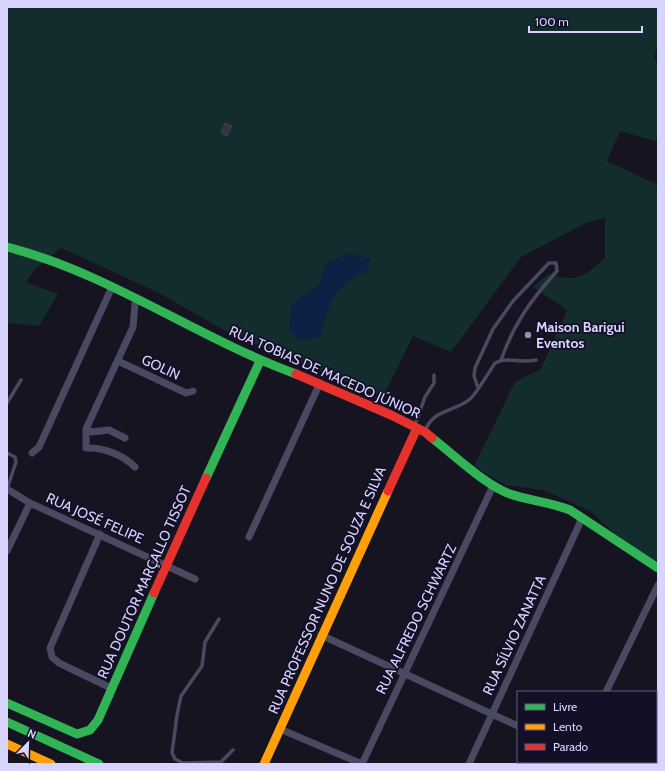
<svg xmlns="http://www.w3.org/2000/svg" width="665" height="771" font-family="Cabin,sans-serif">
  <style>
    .green { fill: #132c2d }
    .water { fill: #0d2144 }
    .building { fill: #343243; stroke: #433f54 }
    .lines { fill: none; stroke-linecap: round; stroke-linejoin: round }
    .lane { stroke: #4a4962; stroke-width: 3.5 }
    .street { stroke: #4a4962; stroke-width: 7 }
    .fast { stroke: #30b455; stroke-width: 9 }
    .slow { stroke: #ff9f0a; stroke-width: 9 }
    .jam { stroke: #e5322d; stroke-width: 9 }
    .poi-dot { fill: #9591b1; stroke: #130f26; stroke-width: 1.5 }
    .labels { text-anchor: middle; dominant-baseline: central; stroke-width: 3.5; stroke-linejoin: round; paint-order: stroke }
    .poi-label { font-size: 14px; font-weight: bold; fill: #d9d4ff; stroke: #130f26; text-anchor: start }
    .street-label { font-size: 14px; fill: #d9d4ff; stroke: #130f26 }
  </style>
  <rect width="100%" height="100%" fill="#161421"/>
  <path class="green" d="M7 7H658V47L654 57 658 64V142L620 131 607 161 658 185V562L624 542 590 511 544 490 505 485 474 466 515 382 541 369 567 310 533 287 548 274C578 283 583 277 605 258V218L586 223 521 257 451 352 413 336 383 397 229 333 159 293 61 248 35 269 26 282 58 294 39 326 7 323Z"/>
  <path class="water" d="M351 252 371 260 366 272C335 284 327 307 320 337L301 340 289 331 292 304 320 283 326 264Z"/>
  <path class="building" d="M225 123 232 126 227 136 221 133Z"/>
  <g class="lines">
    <path class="lane" d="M478 388 474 376 475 368 493 329 513 301 549 263H556L557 271C531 300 514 323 501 360
      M7 403 21 380
      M415 425 425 397 434 383V375
      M425 431C433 409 455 412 470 399 476 394 489 372 495 363 509 356 520 364 536 360
      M7 453 15 457 16 462 7 489
      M184 763 221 762 233 750
      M185 764 175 759 172 753 177 715 181 696 202 666 205 642 219 619"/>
    <path class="street" d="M118 361 186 393 193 391
      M86 429 92 432 109 430 125 438
      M32 453 39 447 112 287
      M135 467C123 455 103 447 86 448V429L133 327 135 304 138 299
      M7 489 30 503 195 579
      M100 534 50 648 52 657 59 663 111 688
      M249 537 320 383
      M7 551 30 503
      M321 635 518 726
      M606 692 658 585
      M280 729 362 764
      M599 762 603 764
      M362 764 493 486
      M469 764 579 525 581 517
      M572 764 573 762"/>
    <path class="fast" d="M7 247C109 273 197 338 296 374
      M432 438C453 454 486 486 510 494 530 501 550 502 570 510L658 568
      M206 478 260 361
      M7 703 77 734 90 730 98 720 154 593
      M7 722 99 764"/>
    <path class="slow" d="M7 744 51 764
      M264 764 388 491"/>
    <path class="jam" d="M296 374 391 415 425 432 432 438
      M388 491 417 428
      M154 593 206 478"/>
  </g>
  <circle class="poi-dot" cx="528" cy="335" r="4"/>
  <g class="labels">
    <g class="poi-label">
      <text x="536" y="327">Maison Barigui<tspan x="536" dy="16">Eventos</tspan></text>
    </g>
    <g class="street-label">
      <text transform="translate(161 367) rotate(25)">GOLIN</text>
      <text transform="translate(325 372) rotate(24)">RUA TOBIAS DE MACEDO JÚNIOR</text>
      <text transform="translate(95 518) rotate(24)">RUA JOSÉ FELIPE</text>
      <text transform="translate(144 582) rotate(-66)">RUA DOUTOR MARÇALLO TISSOT</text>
      <text transform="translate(327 590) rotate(-66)">RUA PROFESSOR NUNO DE SOUZA E SILVA</text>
      <text transform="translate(416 619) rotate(-64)">RUA ALFREDO SCHWARTZ</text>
      <text transform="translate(514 635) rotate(-65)">RUA SÍLVIO ZANATTA</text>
    </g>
  </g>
  <rect width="665" height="771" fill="none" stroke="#d9d4ff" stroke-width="16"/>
  <rect x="517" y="691" width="140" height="72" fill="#130f26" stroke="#625e7d"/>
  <rect x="525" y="704" width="20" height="6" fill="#30b455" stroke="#625e7d"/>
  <text x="553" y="711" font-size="12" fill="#d9d4ff">Livre</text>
  <rect x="525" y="724" width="20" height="6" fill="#ff9f0a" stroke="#625e7d"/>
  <text x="553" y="731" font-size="12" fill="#d9d4ff">Lento</text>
  <rect x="525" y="744" width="20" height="6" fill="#e5322d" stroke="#625e7d"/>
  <text x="553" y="751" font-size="12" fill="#d9d4ff">Parado</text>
  <g transform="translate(28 743) rotate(23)" stroke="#130f26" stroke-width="3" paint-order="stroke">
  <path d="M0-3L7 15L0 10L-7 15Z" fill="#d9d4ff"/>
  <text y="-6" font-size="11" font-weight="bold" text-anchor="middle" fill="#d9d4ff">N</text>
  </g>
  <path d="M529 26v6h113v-6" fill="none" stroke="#d9d4ff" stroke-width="2"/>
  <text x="535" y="26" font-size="12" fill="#d9d4ff" stroke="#130f26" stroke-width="3" paint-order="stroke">100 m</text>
</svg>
